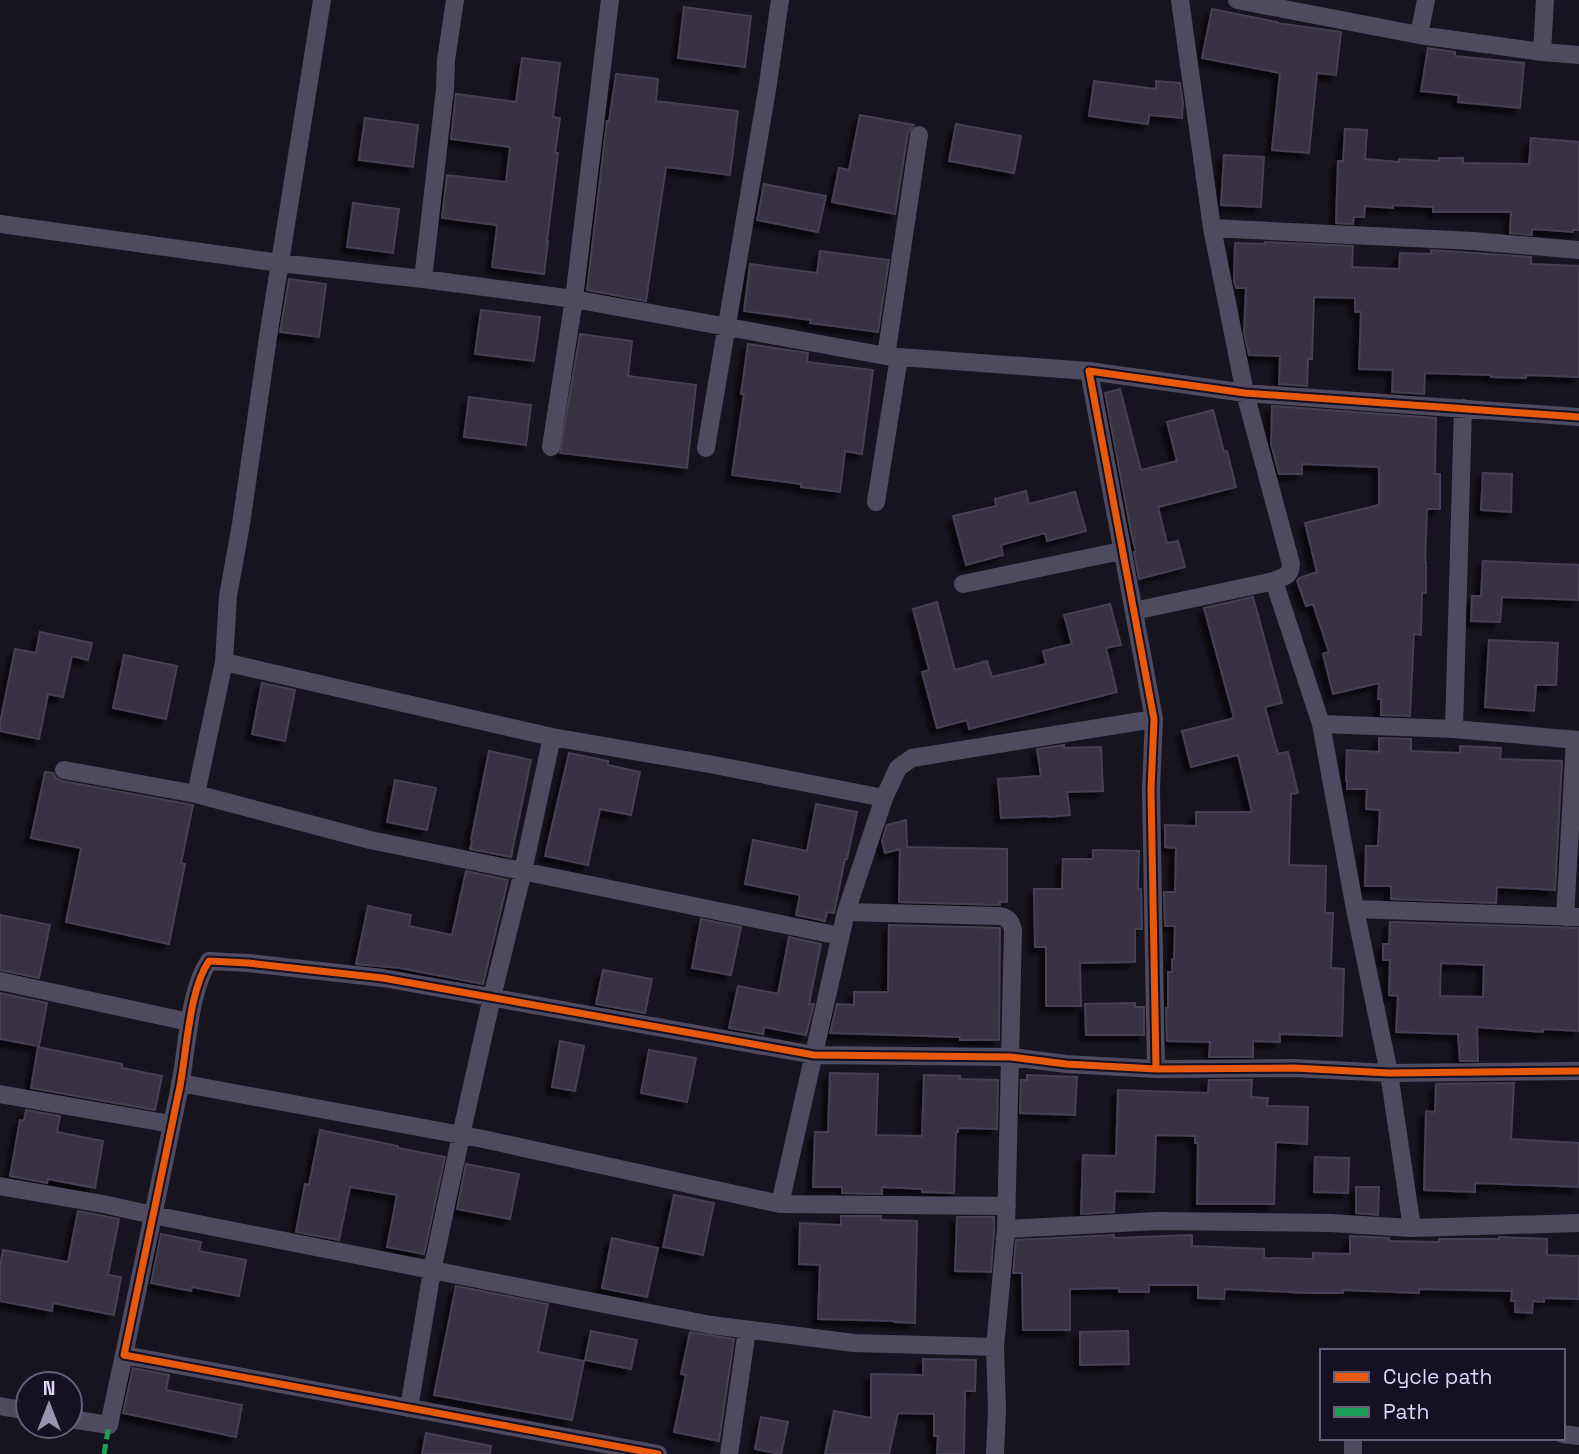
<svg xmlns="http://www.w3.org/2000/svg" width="1579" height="1454" font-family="'Space Grotesk',sans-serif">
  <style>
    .building { fill: #373242; stroke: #454052; stroke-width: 2; fill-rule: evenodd; filter: url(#shadow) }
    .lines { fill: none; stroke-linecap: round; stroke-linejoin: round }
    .street { stroke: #4e4a60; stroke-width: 18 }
    .quiet { stroke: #1a9f57; stroke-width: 5; stroke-dasharray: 10 5; stroke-linecap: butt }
    .cycleway-casing { stroke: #161024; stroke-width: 11 }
    .cycleway { stroke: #e8590c; stroke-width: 7 }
  </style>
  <defs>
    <filter id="shadow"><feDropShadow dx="-6" dy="6" stdDeviation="2" flood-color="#0009"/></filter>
  </defs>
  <rect width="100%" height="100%" fill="#18141f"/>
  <path class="building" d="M684 7 751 16 745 67 678 58Z
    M1212 9 1277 22V23L1341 32 1336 75 1317 73 1309 153 1272 150 1280 73 1202 58Z
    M1428 48 1455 52V56L1524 63 1520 108 1458 102 1459 95 1421 91Z
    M522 58 560 63 553 117 560 118 555 153H558L547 241H548L544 274 492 267 497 227 496 225 442 218 447 175 506 182 510 147 451 139 456 94 516 102Z
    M616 74 658 79 656 101 738 111 730 175 666 167 646 301 587 290 607 121H609Z
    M1094 81 1156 89V81L1180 83 1183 103 1182 118 1149 115 1148 124 1089 116Z
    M860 115 914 125 908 133 895 214 832 202 839 168 849 170Z
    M365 118 418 125 413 167 359 160Z
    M956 124 1021 136 1014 173 949 161Z
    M1345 129 1367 130 1365 159 1399 162V159L1439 161V158H1463V163L1529 164 1531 138 1579 142V230H1573V232L1532 229V235L1510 233 1511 212H1433V207L1393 205V208L1365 206 1364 217H1354L1353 224 1336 223 1338 161H1343Z
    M1224 155 1264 157 1261 207 1221 205Z
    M764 184 826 196 818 232 757 220Z
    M353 203 399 209 393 253 347 247Z
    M1265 242 1353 246 1352 267 1399 269 1400 253 1431 254V250L1531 257V264L1579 266V377L1526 375V378L1491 377V375L1425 373 1424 394 1392 392 1393 370 1359 369 1361 312H1355V298L1314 297 1312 359H1308L1307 386 1279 384 1280 356 1249 355 1244 332 1246 288H1236L1234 281 1235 243 1265 244Z
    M820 251 889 260 878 332 810 323 811 320 744 311 750 264 817 273Z
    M289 279 326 284 319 337 280 332Z
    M481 310 540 317 534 361 475 354Z
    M580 334 632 341 628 376 696 385 687 468 560 453Z
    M748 344 808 353 807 362 873 370 862 454 845 451 840 492 801 487V484L732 475 744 394H741Z
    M1120 389 1141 470 1177 461 1167 422 1213 410 1224 452 1227 451 1236 487 1158 507 1167 543 1178 541 1185 567 1139 579 1134 552H1136L1131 532 1105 393Z
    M469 397 531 405 526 445 464 437Z
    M1272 406 1436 418 1435 474H1440V509H1427L1425 562H1426V593H1422L1421 635 1414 634 1410 716 1381 715V699H1378L1379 683 1333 694 1323 654 1329 652 1313 604 1306 606 1297 581 1299 578 1317 572 1305 523 1379 505V468L1377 467 1302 464V474H1279L1271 444Z
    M1483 473 1512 474 1511 512 1481 510Z
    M1026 491 1029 504 1075 492 1086 531 1047 541 1045 533 1001 545 1003 555 966 565 953 516 996 506 995 499Z
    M1483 561 1579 565 1578 600 1502 597 1500 622 1471 621 1472 596H1481Z
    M1253 597 1282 703 1265 707 1278 754 1288 752 1298 793 1291 794 1289 865 1326 866 1325 913H1333L1331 968 1344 969 1342 1036 1280 1034V1042L1253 1041V1057H1209L1210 1042 1167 1041 1166 1008H1168V972H1172V959H1174L1175 926H1165L1164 892H1175L1176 848 1165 847V825L1196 826V812H1252L1238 755 1191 767 1182 731 1234 718 1204 608Z
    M937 602 955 670 987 661 992 677 1046 664 1043 651 1072 644 1064 615 1110 604 1121 645 1106 648 1117 692 969 729 967 720 937 728 922 672 929 670 913 609Z
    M40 632 92 643 88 660 72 656 63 697 48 694 39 739 0 731V723L15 649 36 653Z
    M1489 640 1558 643 1556 685H1536L1534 711 1485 707Z
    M124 655 177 666 166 719 113 708Z
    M262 683 295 690 285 741 252 734Z
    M1379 738 1411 739V751L1460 753V746L1501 748 1500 759 1562 761 1555 890 1497 887 1496 903 1391 899V886H1365L1366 846H1378L1380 810 1366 809 1367 789H1347V781H1346L1347 750 1379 752Z
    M1064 745V748L1101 747 1103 791 1067 792 1070 815 1048 817 1047 816 1001 818 998 779 1041 776 1037 749Z
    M489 751 531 760 511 857 470 849 472 841 471 840Z
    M569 753 608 761V765L640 772 631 815 600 809 588 865 545 856Z
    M45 772 53 773 56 778 62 781 193 805 181 863 185 864 169 944 66 922 81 848 31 838Z
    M395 780 436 788 427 830 387 822Z
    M816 804 857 812 847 859H845L834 913 827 912 825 921 796 915 800 895 745 884 753 840 807 851Z
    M906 820 907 847 1007 849V902H1000V905L899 902 900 849 885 853 882 841 887 825Z
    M1093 850 1139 851 1138 889H1141L1142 929H1135V962L1080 963 1081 1006H1046V947H1035L1034 889H1062L1063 859H1093Z
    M466 871 508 880 483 984 400 968 356 964 368 906 411 915 409 926 452 935Z
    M0 915 50 925 39 978 0 970Z
    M701 919 741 927 731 975 692 968Z
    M1390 922 1579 928V1031L1543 1029V1032L1477 1027 1478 1061H1460L1458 1034 1396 1032 1398 996 1389 995 1390 960H1383V944H1389ZM1441 963 1484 965 1483 997 1440 996Z
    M889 925 1000 928 999 1040H960V1037L830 1033 837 1004 854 1005V992H888Z
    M789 937 821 944 809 1004H814L806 1035 764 1027 763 1034 729 1028 738 986 778 994Z
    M603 970 652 979 645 1013 596 1004Z
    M0 993 47 1003 39 1046 0 1039Z
    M1135 1003V1007H1144V1035H1086L1085 1004Z
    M560 1041 584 1046 575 1091 552 1087Z
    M38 1047 122 1064V1068L162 1076 155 1110 31 1088Z
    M649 1050 696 1058 687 1102 641 1093Z
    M830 1073 878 1074 876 1135 922 1136 924 1075 960 1076V1079L998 1080 997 1129 958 1128V1132H956L954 1193 922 1192V1189L882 1187V1194L842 1193V1187H813L815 1132H828Z
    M1027 1075 1077 1077 1075 1115 1020 1113 1021 1080H1027Z
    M1209 1080H1252L1251 1097 1268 1098 1267 1106 1308 1107 1307 1144 1276 1142 1274 1204H1197L1198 1143H1195V1136L1156 1135 1154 1192 1115 1191 1114 1212 1081 1214 1083 1155 1116 1156 1118 1090 1208 1093Z
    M1514 1083 1511 1139 1579 1143V1187L1475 1183V1192L1424 1190 1426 1111 1435 1112 1436 1084Z
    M26 1110 60 1116 57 1132 103 1141 95 1188 48 1179 47 1183 10 1176 20 1120 24 1121Z
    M320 1130 398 1146V1148L445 1157 424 1254 387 1247 397 1195 350 1187 339 1240 296 1232 305 1184 309 1185Z
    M1315 1157 1349 1158 1348 1193 1314 1192Z
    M466 1164 519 1174 510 1219 457 1209Z
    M1356 1187H1379L1378 1215 1356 1213Z
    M674 1195 714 1203 703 1255 663 1247Z
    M78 1211 119 1219 108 1275 121 1277 114 1315 53 1303 52 1311 0 1301V1267L3 1250 68 1262Z
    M841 1216H881V1220L917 1221 915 1323 894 1322V1321L818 1319 820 1265 799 1264 800 1223 841 1225Z
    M957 1217H994V1233L991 1272 955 1271Z
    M161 1234 201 1242 199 1251 246 1260 239 1296 192 1287 191 1291 151 1283Z
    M1114 1235V1238L1192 1235V1246L1264 1249V1258L1313 1259V1253L1350 1254V1236L1389 1238V1241L1439 1242V1239H1499V1237L1547 1239V1255L1579 1256V1299L1544 1298V1302L1533 1301 1532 1313 1515 1312V1301H1511L1512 1291 1419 1289V1293L1343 1290V1293H1309L1225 1289 1224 1299 1198 1298V1285H1149V1292H1119V1288L1070 1289V1330H1023L1022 1273H1013L1016 1240Z
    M612 1238 658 1248 647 1297 602 1288Z
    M456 1286 548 1304 538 1352 584 1361 572 1420 434 1395Z
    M591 1331 637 1340 631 1369 585 1360Z
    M1128 1331 1129 1364 1080 1365V1332Z
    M690 1332 734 1339 719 1441 674 1432 686 1375 681 1374Z
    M923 1359 976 1360 975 1391H965L964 1454H937L938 1436H934V1414L898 1413 889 1454H825L834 1411 871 1418V1374L923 1375Z
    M133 1368 169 1375 166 1390 242 1405 236 1437 123 1413Z
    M761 1417 788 1422 781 1454 755 1449Z
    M426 1433 491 1446 490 1454H422Z"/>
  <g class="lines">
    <path class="street" d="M1237 0 1419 35 1542 52 1579 55
      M1419 35 1426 0
      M1542 52 1545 0
      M0 224 280 263 423 279 574 299 886 356 1089 371
      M1212 228 1473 241 1579 250
      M423 279 445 89 446 60 455 0
      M886 356 919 135
      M551 447 574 299 610 0
      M706 448 768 84 780 0
      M876 502 899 357
      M1274 581 1321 724
      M963 584 1121 551
      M1134 611 1274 581C1285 576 1290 577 1291 564L1245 393 1212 228 1180 0
      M224 662 552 737 709 764 884 798
      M1454 729 1463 408
      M1579 740 1454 729 1321 724 1355 909 1389 1073 1412 1228 1579 1223
      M64 770 196 794 370 840 840 936
      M196 794 224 662 228 596 241 524 268 337 322 0
      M1355 909 1579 917
      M846 912 1000 916C1009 918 1011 922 1013 930L1006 1229 995 1347 997 1410 995 1454
      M1565 917 1575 740
      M0 981 189 1022
      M1156 1069 1151 789 1154 719 1089 371 1245 393 1579 417
      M180 1083 483 1139 780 1204 1007 1206
      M0 1094 171 1124
      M0 1186 103 1204 153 1215 711 1325 854 1343 995 1347
      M780 1204 846 912 884 798 898 768 912 758 1154 719
      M1006 1229 1158 1221 1330 1223 1412 1228
      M0 1406 28 1411
      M409 1408 432 1271 461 1135 492 997 523 871 552 737
      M70 1419 109 1425 124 1355
      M1563 1434 1579 1436
      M1353 1438V1454
      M658 1454 124 1355C143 1265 161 1175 180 1086 187 1050 189 990 209 961L248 963 383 978 814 1055 1011 1057 1066 1064 1156 1069 1294 1068 1389 1073 1579 1071
      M729 1454 747 1330"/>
    <path class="quiet" d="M104 1454 109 1425"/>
    <defs>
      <path id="cycleway" d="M1156 1069 1151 789 1154 719 1089 371 1245 393 1579 417
        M658 1454 124 1355C143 1265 161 1175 180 1086 187 1050 189 990 209 961L248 963 383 978 814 1055 1011 1057 1066 1064 1156 1069 1294 1068 1389 1073 1579 1071"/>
    </defs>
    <use href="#cycleway" class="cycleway-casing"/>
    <use href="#cycleway" class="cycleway"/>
  </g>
  <rect x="1320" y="1349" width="245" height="91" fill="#161024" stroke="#665f7a" stroke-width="2"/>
  <rect x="1334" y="1372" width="35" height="10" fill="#e8590c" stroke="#665f7a" stroke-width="2"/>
  <text x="1383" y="1384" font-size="21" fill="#ded6fc">Cycle path</text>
  <rect x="1334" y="1407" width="35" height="10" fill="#1a9f57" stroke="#665f7a" stroke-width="2"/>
  <text x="1383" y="1419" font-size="21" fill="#ded6fc">Path</text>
  <g transform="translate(49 1405)"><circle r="33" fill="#161024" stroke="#665f7a" stroke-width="2"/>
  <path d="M0-5L12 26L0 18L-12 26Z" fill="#9992af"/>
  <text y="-10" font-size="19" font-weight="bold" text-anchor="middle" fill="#ded6fc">N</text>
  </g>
</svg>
